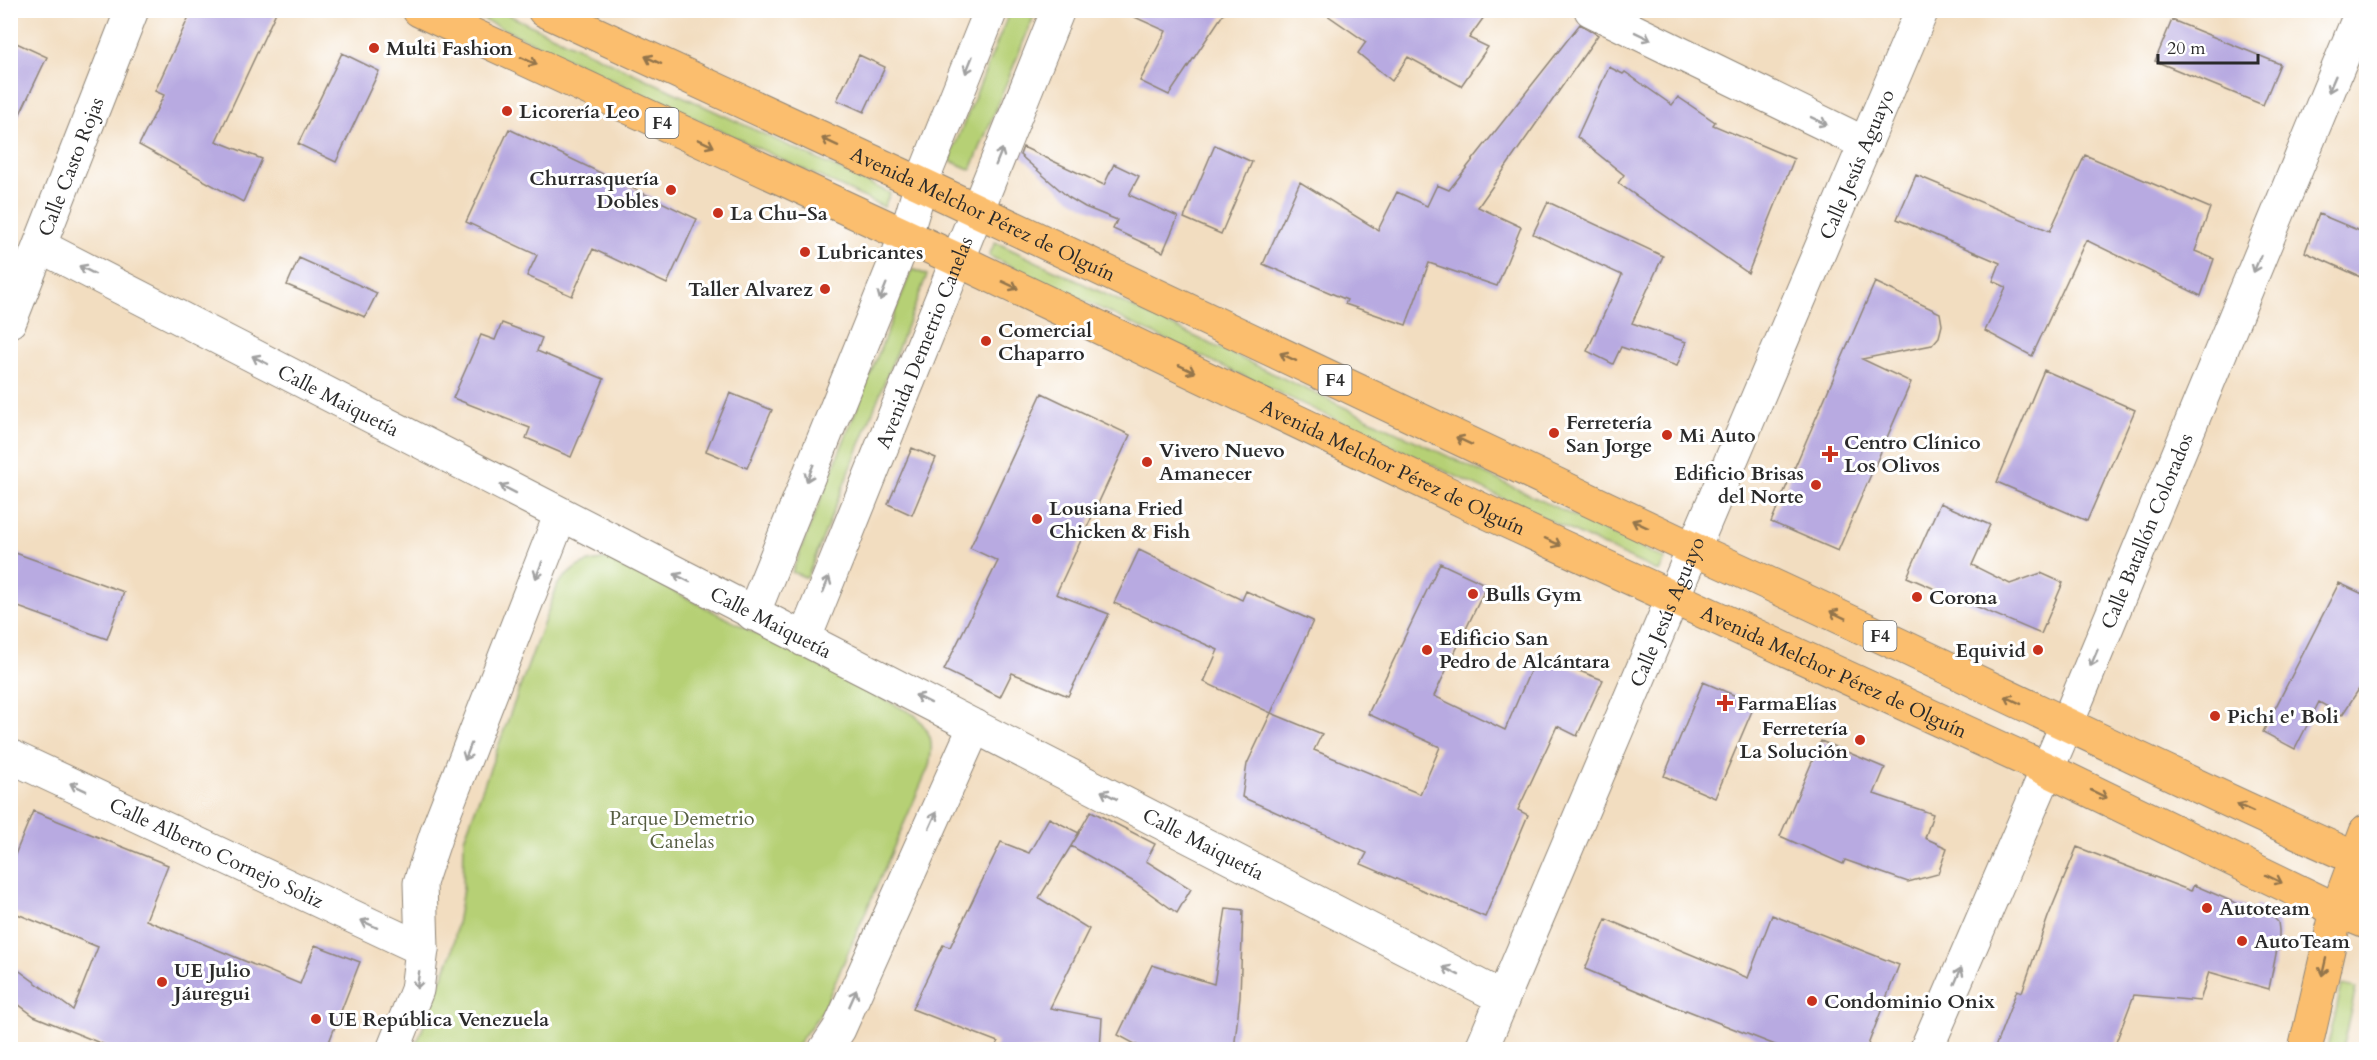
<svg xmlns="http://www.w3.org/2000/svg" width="2377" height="1060" font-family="Cardo,serif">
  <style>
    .green { fill: #b6d075; stroke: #707e50; stroke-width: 1.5 }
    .building { fill: #b8aae1 }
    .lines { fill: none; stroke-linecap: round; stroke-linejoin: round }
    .minor-casing { stroke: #8e8476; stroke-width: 35 }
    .major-casing { stroke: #8e8476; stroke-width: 35 }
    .highway-casing { stroke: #8e8476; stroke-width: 35 }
    .minor { stroke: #fff; stroke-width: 33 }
    .major { stroke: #fbbe6e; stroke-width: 33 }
    .highway { stroke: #fbbe6e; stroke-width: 33 }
    .oneway { stroke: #a0a0a0 }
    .oneway2 { stroke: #93744c }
    .poi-dot { fill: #c8321e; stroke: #fff; stroke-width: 2 }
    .labels { text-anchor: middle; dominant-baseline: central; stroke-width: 6; stroke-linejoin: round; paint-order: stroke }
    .shield { fill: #fff; stroke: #6b6b6b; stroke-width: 1.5 }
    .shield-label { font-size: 18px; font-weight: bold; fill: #2b2b2b }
    .poi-label { font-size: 20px; font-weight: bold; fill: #2b2b2b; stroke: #fff; text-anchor: start }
    .street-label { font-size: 20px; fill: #2b2b2b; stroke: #fff }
    .park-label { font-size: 20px; fill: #555d41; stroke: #fff }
  </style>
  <rect width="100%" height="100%" fill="#fff"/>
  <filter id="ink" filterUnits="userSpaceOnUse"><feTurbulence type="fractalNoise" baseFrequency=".0167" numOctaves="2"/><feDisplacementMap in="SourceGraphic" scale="12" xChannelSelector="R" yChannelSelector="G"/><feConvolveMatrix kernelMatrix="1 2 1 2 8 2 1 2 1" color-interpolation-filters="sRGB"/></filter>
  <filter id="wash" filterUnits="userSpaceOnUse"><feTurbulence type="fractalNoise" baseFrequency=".008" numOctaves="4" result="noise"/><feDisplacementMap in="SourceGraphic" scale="24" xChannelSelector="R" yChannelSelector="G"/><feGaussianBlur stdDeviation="1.35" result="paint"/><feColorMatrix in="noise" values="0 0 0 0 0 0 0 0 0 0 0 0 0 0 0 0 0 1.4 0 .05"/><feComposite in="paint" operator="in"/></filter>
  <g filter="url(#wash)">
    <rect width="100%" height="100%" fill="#f2ddc0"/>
    <path class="green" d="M465 11H500L890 193 884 207Z
      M1010 11H1036L971 170 949 160Z
      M995 242 1665 559 1659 572 989 256Z
      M912 269 927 275 807 578 792 572Z
      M611 559 915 715C932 734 934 741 929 766L823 1010 794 1049 414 1050 452 953 463 889 464 839 558 584C577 564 584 561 611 559Z
      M2342 985 2356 988 2342 1049H2327Z"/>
    <g id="blocks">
      <path class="building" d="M192 10H277L216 141 262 159 243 202 139 145 164 95 155 91Z
        M1119 10H1226L1169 95 1140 81 1166 31Z
        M1320 10H1489L1469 38 1488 47 1461 86 1408 57 1392 81 1358 53 1366 42Z
        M2172 20 2280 64 2263 105 2155 61Z
        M1580 24 1598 35 1478 207 1521 227 1497 286 1429 263 1406 325 1345 304 1347 300 1263 264 1300 182 1378 230 1397 192 1427 206 1437 185 1449 190Z
        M10 40 47 57 10 135Z
        M342 53 379 71 336 162 298 144Z
        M859 55 885 67 864 112 837 100Z
        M1609 67 1623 74 1625 72 1672 105 1678 97 1715 122 1713 125 1794 159 1748 273 1618 183 1624 175 1577 137Z
        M509 129 697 219 667 284 593 249 572 296 527 276 537 255 466 222Z
        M1215 145 1252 162 1221 234 1184 218Z
        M1023 147 1104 185 1114 164 1139 176 1129 195 1178 217 1163 252 1113 229 1117 220 1085 207 1068 197 1020 155Z
        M2085 155 2210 208 2195 251 2214 259 2201 296 2086 240 2032 356 1985 331 2006 287 1993 281 2000 263 1897 219 1916 175 2050 231Z
        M1548 202 1663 256 1632 323 1686 342 1677 366 1621 347 1613 364 1587 351 1622 275 1533 234Z
        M2319 214 2367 234V280L2305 252Z
        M299 258 377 293 365 317 287 285Z
        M1875 282 1940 313 1942 325 1939 337 1932 345 1862 359 1911 382 1838 551 1771 522Z
        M502 323 542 338 537 351 604 379 571 457 526 438 530 428 453 398 481 335 495 340Z
        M2044 370 2135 410 2087 521 1997 482Z
        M730 393 772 410 747 468 706 451Z
        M1042 393 1130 435 1056 594 1109 614 1068 696 1012 673 1000 697 944 670 998 561 970 548Z
        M912 448 936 458 912 515 888 504Z
        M1940 503 1990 525 1972 565 2010 584 2041 573 2063 583 2041 634 1907 577Z
        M1139 550 1242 600 1246 591 1313 621 1271 713 1204 682 1218 650 1114 603Z
        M10 551 124 592 107 639 10 604Z
        M1440 563 1487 585 1434 696 1505 730 1537 655 1603 680 1577 736 1557 726 1518 810 1528 815 1485 917 1361 864 1367 853 1242 797 1247 764 1271 713 1322 734 1314 750 1420 794 1440 747 1368 714Z
        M2339 583 2367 596V677L2342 715 2319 702 2295 749 2263 732Z
        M1703 682 1755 704 1715 798 1664 776Z
        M1821 741 1885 768 1874 794 1933 814 1925 838 1947 848 1938 874 1908 882 1845 860 1843 864 1780 836Z
        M33 811 168 865 146 920 300 984 315 945 360 962 326 1050H117L34 1016 10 998V964L73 1010 98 947 10 911V867Z
        M1091 811 1155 844 1146 861 1191 889 1177 913 1134 882 1071 846Z
        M1049 818 1079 833 1039 898 1089 929 1050 1008 1102 1018 1100 1050H996L998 1042 912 1009 943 945 950 947 1001 842 1029 853Z
        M2077 847 2191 891 2194 885 2254 911 2256 904 2273 917 2278 922 2279 930V939L2269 989 2209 972 2200 1001 2134 995 2113 1050H1994L2017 990 2022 992 2048 917Z
        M1226 908 1243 910 1240 996 1234 1050H1146L1118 1035 1152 965 1214 984Z
        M1772 915 1899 965 1866 1050H1788L1686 1010 1685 1011 1585 969 1606 919 1748 978Z"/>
    </g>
  </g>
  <g filter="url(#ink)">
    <use href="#blocks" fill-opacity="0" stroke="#8e8476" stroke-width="1.5"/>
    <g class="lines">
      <defs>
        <g id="minor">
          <path d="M1591 10 1866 144"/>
          <path id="s1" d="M40 246C526 498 1015 746 1503 998"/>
          <path id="s2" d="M10 321 132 10"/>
          <path d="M753 614 905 238 921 184 991 10"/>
          <path id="s3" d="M804 640 1058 10"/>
          <path id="s4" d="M10 756 422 949"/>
          <path d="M393 1050 417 990 422 949 420 883 439 826 560 516"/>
          <path d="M825 1050 839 1029 975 726"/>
          <path id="s5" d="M1481 1050 1922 10"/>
          <path id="s6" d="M1926 1050 2066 726 2362 10"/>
        </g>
        <path id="major" d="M2305 1050 2337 910 2366 832"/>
        <g id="highway">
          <path id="s7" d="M419 10 958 260 1491 514 2046 769 2337 910 2366 922"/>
          <path id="s8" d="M544 10 921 184 1693 549C1919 651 2140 763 2366 863"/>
        </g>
      </defs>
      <use href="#minor" class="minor-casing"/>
      <use href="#major" class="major-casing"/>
      <use href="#highway" class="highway-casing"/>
      <use href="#minor" class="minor"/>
      <use href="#major" class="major"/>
      <use href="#highway" class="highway"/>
    </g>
    <defs><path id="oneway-shaft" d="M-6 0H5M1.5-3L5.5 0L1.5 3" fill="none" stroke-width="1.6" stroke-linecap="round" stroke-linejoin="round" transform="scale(1.5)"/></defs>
    <g class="oneway">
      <use href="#oneway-shaft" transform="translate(1643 36) rotate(26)"/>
      <use href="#oneway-shaft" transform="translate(969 65) rotate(112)"/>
      <use href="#oneway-shaft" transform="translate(2332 84) rotate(113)"/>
      <use href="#oneway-shaft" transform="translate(1819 121) rotate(26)"/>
      <use href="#oneway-shaft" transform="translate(999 157) rotate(-68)"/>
      <use href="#oneway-shaft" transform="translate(2257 264) rotate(113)"/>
      <use href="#oneway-shaft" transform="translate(87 270) rotate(-153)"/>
      <use href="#oneway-shaft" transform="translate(883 292) rotate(112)"/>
      <use href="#oneway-shaft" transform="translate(260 360) rotate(-153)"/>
      <use href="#oneway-shaft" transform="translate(810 473) rotate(112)"/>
      <use href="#oneway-shaft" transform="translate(508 489) rotate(-153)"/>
      <use href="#oneway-shaft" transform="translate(539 570) rotate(111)"/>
      <use href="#oneway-shaft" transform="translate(682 578) rotate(-153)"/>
      <use href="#oneway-shaft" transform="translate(826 585) rotate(-68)"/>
      <use href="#oneway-shaft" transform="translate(2094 658) rotate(113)"/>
      <use href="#oneway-shaft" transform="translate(923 699) rotate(-153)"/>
      <use href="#oneway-shaft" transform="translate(468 752) rotate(111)"/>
      <use href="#oneway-shaft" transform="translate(78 787) rotate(-155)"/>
      <use href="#oneway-shaft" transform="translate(1109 795) rotate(-153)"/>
      <use href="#oneway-shaft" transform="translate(933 820) rotate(-66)"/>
      <use href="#oneway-shaft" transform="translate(369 924) rotate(-155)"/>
      <use href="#oneway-shaft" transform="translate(1451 971) rotate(-153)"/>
      <use href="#oneway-shaft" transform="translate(1958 976) rotate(-67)"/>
      <use href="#oneway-shaft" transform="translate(418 980) rotate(98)"/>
      <use href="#oneway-shaft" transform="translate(853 998) rotate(-66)"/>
    </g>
    <g class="oneway2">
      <use href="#oneway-shaft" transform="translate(653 60) rotate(-155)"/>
      <use href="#oneway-shaft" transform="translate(529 61) rotate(25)"/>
      <use href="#oneway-shaft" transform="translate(830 142) rotate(-155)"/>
      <use href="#oneway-shaft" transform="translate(706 143) rotate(25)"/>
      <use href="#oneway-shaft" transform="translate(1010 285) rotate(25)"/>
      <use href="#oneway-shaft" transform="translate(1288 357) rotate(-155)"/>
      <use href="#oneway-shaft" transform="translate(1187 369) rotate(25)"/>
      <use href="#oneway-shaft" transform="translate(1464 441) rotate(-155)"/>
      <use href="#oneway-shaft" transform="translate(1640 524) rotate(-155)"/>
      <use href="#oneway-shaft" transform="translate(1553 542) rotate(25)"/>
      <use href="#oneway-shaft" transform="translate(1838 615) rotate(-154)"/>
      <use href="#oneway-shaft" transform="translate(2013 700) rotate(-154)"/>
      <use href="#oneway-shaft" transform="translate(2099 794) rotate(26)"/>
      <use href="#oneway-shaft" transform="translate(2245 808) rotate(-155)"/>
      <use href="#oneway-shaft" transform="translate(2274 879) rotate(26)"/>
      <use href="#oneway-shaft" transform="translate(2324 967) rotate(103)"/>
    </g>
  </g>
  <g class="poi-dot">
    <circle cx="374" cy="48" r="6"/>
    <circle cx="507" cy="111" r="6"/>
    <circle cx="671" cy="190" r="6"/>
    <circle cx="718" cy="213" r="6"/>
    <circle cx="805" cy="252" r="6"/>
    <circle cx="825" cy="289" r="6"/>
    <circle cx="986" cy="341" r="6"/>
    <circle cx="1554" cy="433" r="6"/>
    <circle cx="1667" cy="435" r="6"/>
    <path d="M1827 445h6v6h6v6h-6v6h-6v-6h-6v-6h6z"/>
    <circle cx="1147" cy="462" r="6"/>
    <circle cx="1816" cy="485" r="6"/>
    <circle cx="1037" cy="519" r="6"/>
    <circle cx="1473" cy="594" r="6"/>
    <circle cx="1917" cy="597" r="6"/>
    <circle cx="1427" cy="650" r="6"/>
    <circle cx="2038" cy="650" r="6"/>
    <path d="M1722 694h6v6h6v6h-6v6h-6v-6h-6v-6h6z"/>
    <circle cx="2215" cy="716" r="6"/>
    <circle cx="1860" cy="740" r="6"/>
    <circle cx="2207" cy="908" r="6"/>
    <circle cx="2242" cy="941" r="6"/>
    <circle cx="162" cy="982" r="6"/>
    <circle cx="1812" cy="1001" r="6"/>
    <circle cx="316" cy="1019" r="6"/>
  </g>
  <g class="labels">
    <g class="shield">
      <rect x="645.5" y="108" width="33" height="30" rx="4.5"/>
      <rect x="1318.5" y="365" width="33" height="30" rx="4.5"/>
      <rect x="1863.5" y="621" width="33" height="30" rx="4.5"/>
    </g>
    <g class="shield-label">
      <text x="662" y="123">F4</text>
      <text x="1335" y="380">F4</text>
      <text x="1880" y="636">F4</text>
    </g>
    <g class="poi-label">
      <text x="386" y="48">Multi Fashion</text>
      <text x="519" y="111">Licorería Leo</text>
      <text x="659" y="178" text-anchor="end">Churrasquería<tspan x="659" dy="23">Dobles</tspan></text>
      <text x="730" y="213">La Chu-Sa</text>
      <text x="817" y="252">Lubricantes</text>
      <text x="813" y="289" text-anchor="end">Taller Alvarez</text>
      <text x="998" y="330">Comercial<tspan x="998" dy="23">Chaparro</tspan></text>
      <text x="1566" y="422">Ferretería<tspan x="1566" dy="23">San Jorge</tspan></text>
      <text x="1679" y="435">Mi Auto</text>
      <text x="1844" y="442">Centro Clínico<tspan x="1844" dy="23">Los Olivos</tspan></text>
      <text x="1159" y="450">Vivero Nuevo<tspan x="1159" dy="23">Amanecer</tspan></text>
      <text x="1804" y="473" text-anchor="end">Edificio Brisas<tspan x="1804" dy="23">del Norte</tspan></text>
      <text x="1049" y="508">Lousiana Fried<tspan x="1049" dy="23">Chicken &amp; Fish</tspan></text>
      <text x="1485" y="594">Bulls Gym</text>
      <text x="1929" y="597">Corona</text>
      <text x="1439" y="638">Edificio San<tspan x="1439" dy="23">Pedro de Alcántara</tspan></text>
      <text x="2026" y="650" text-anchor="end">Equivid</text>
      <text x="1737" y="703">FarmaElías</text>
      <text x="2227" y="716">Pichi e' Boli</text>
      <text x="1848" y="728" text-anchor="end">Ferretería<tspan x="1848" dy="23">La Solución</tspan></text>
      <text x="2219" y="908">Autoteam</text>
      <text x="2254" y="941">AutoTeam</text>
      <text x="174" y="970">UE Julio<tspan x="174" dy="23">Jáuregui</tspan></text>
      <text x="1824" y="1001">Condominio Onix</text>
      <text x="328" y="1019">UE República Venezuela</text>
    </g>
    <g class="street-label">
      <text stroke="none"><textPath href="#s5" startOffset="962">Calle Jesús Aguayo</textPath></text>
      <text stroke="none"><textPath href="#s2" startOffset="166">Calle Casto Rojas</textPath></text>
      <text stroke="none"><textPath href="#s8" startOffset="484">Avenida Melchor Pérez de Olguín</textPath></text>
      <text stroke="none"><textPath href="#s3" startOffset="321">Avenida Demetrio Canelas</textPath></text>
      <text stroke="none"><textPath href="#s1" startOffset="336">Calle Maiquetía</textPath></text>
      <text stroke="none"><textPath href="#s7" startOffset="1076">Avenida Melchor Pérez de Olguín</textPath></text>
      <text stroke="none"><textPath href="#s6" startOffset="564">Calle Batallón Colorados</textPath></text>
      <text stroke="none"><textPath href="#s5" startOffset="476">Calle Jesús Aguayo</textPath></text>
      <text stroke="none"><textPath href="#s1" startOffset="822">Calle Maiquetía</textPath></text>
      <text stroke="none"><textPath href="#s7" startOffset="1562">Avenida Melchor Pérez de Olguín</textPath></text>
      <text stroke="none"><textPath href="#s1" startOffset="1308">Calle Maiquetía</textPath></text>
      <text stroke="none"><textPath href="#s4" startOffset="228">Calle Alberto Cornejo Soliz</textPath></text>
    </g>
    <g class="park-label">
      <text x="682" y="818">Parque Demetrio<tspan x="682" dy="23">Canelas</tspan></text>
    </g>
  </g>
  <rect width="2377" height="1060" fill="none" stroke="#fff" stroke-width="36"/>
  <path d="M2158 54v9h100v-9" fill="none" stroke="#2b2b2b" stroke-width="3"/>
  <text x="2167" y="54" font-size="18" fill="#2b2b2b" stroke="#ffffff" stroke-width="4.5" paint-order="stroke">20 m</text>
</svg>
